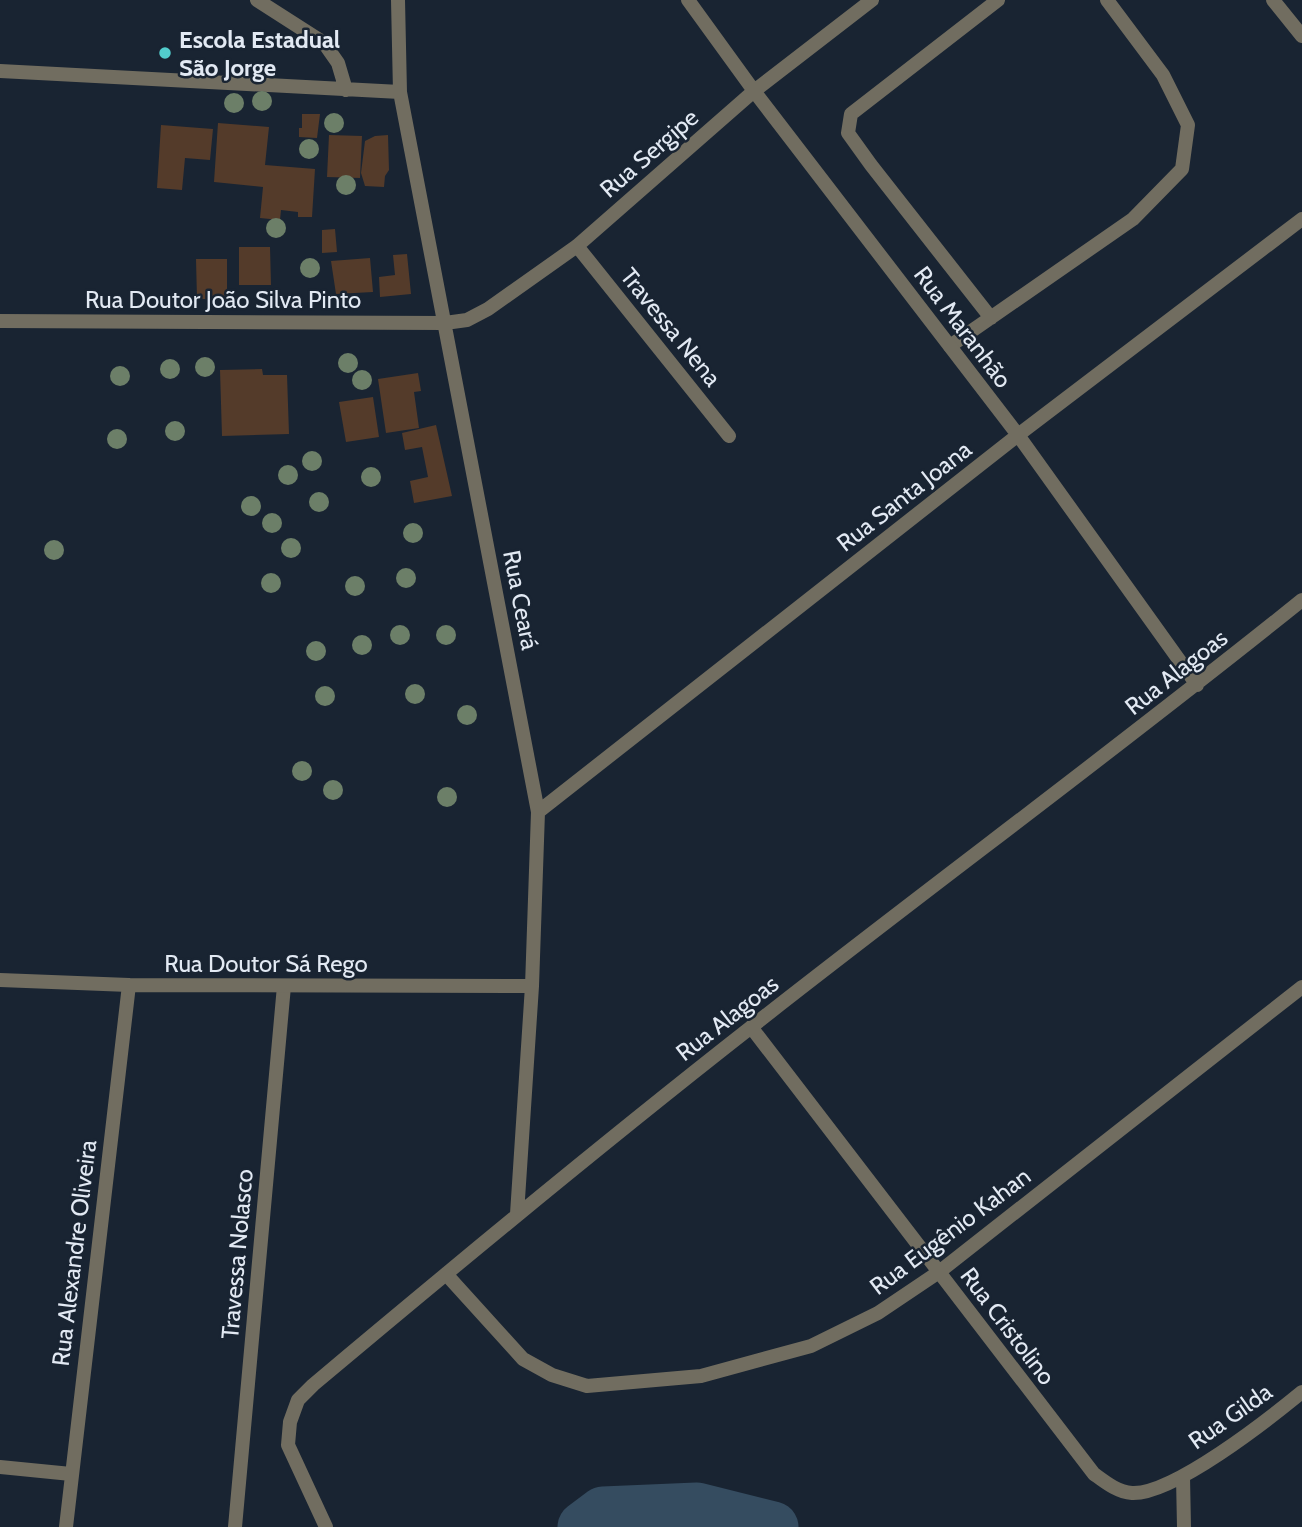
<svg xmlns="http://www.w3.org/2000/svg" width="1302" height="1527" font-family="Cabin,sans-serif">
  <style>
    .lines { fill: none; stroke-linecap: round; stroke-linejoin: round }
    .river { stroke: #354c60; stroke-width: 51 }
    .building { fill: #543b2a }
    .lane { stroke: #716d60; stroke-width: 14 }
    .street { stroke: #716d60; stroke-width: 14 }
    .tree { fill: #6c7f68 }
    .poi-dot { fill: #52cdcd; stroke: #192432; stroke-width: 2.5 }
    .labels { text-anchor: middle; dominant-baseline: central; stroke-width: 5; stroke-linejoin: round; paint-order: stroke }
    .poi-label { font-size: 24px; font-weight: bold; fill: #e2e9f3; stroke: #192432; text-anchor: start }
    .street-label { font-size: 24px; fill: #e2e9f3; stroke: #192432 }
  </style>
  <rect width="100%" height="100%" fill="#192432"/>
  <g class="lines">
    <path class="river" d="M583 1527 603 1512 697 1508 773 1527"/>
  </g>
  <path class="building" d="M302 114H320L317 138 299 137V128H302Z
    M218 123 269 127 265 165 315 169 312 217H298V212L281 210 280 220 260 218 263 187 214 182Z
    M161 125 213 129 210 160 185 158 182 190 157 188Z
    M329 135 362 136 360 178 327 177Z
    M388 135 389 170 385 176 384 187 365 186 361 173 365 141 375 136Z
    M335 229 337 252 322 253V230Z
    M239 247H270L271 285H239Z
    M407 254 411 294 380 297 379 277 395 275 393 255Z
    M370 258 373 292 336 294 331 261Z
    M196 259H227V299H197Z
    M262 369 263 375H287L289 434 222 436 220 370Z
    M418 373 421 391 414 392 419 428 386 433 378 379Z
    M373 397 379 437 346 442 339 402Z
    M436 425 452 496 414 503 410 481 428 477 422 447 405 450 402 433Z"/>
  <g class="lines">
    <path class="lane" d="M991 318 871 165 848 133 851 114 998 0
      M950 346 1133 219 1182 169 1188 125 1163 75 1107 0
      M235 1527 284 986"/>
    <path class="street" d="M257 0 324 43 338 63 346 90
      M398 0 400 92 538 812 532 986 517 1214
      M688 0 754 91 1018 435 1197 685
      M1273 0 1302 36
      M0 71 400 92
      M577 246 729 436
      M0 321 445 323 467 320 488 309 577 246 754 91 872 0
      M538 812 1018 435 1302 219
      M0 980 129 985 532 986
      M751 1027 1094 1474C1105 1482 1117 1492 1132 1493 1173 1495 1269 1419 1302 1392
      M446 1274 523 1359 552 1375 587 1386 701 1376 811 1346 878 1313 939 1272 1302 987
      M0 1467 71 1474
      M1183 1477 1184 1527
      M66 1527 129 985
      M326 1527 288 1445 290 1422 298 1400 313 1385C457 1264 602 1144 750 1028 933 884 1121 746 1302 600"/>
  </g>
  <g class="tree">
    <circle cx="262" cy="101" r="10"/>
    <circle cx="234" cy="103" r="10"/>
    <circle cx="334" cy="123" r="10"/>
    <circle cx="309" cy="149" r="10"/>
    <circle cx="346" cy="185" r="10"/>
    <circle cx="276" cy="228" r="10"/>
    <circle cx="310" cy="268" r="10"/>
    <circle cx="348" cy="363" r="10"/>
    <circle cx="205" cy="367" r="10"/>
    <circle cx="170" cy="369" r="10"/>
    <circle cx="120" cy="376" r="10"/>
    <circle cx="362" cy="380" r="10"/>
    <circle cx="175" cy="431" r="10"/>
    <circle cx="117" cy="439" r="10"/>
    <circle cx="312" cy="461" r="10"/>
    <circle cx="288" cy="475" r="10"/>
    <circle cx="371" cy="477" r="10"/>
    <circle cx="319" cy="502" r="10"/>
    <circle cx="251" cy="506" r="10"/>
    <circle cx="272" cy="523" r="10"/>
    <circle cx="413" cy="533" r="10"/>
    <circle cx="291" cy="548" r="10"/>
    <circle cx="54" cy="550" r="10"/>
    <circle cx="406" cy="578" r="10"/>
    <circle cx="271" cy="583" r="10"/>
    <circle cx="355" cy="586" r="10"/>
    <circle cx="400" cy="635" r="10"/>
    <circle cx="446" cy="635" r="10"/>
    <circle cx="362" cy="645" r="10"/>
    <circle cx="316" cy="651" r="10"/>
    <circle cx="415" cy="694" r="10"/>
    <circle cx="325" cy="696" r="10"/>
    <circle cx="467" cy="715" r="10"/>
    <circle cx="302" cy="771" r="10"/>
    <circle cx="333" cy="790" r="10"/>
    <circle cx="447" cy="797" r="10"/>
  </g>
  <circle class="poi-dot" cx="165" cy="53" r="7"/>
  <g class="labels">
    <g class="poi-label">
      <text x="179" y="39">Escola Estadual<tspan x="179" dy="28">São Jorge</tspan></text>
    </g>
    <g class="street-label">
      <text transform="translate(649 153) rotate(-41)">Rua Sergipe</text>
      <text x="223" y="299">Rua Doutor João Silva Pinto</text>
      <text transform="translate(671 327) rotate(51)">Travessa Nena</text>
      <text transform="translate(963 327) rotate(53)">Rua Maranhão</text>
      <text transform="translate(904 496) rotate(-38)">Rua Santa Joana</text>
      <text transform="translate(521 600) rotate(79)">Rua Ceará</text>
      <text transform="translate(1176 672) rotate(-38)">Rua Alagoas</text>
      <text x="266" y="963">Rua Doutor Sá Rego</text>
      <text transform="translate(727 1018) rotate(-38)">Rua Alagoas</text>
      <text transform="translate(950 1231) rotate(-37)">Rua Eugênio Kahan</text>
      <text transform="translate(74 1253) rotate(-83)">Rua Alexandre Oliveira</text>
      <text transform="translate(237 1254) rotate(-85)">Travessa Nolasco</text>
      <text transform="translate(1008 1326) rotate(53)">Rua Cristolino</text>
      <text transform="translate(1230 1416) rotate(-35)">Rua Gilda</text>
    </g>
  </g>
</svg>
